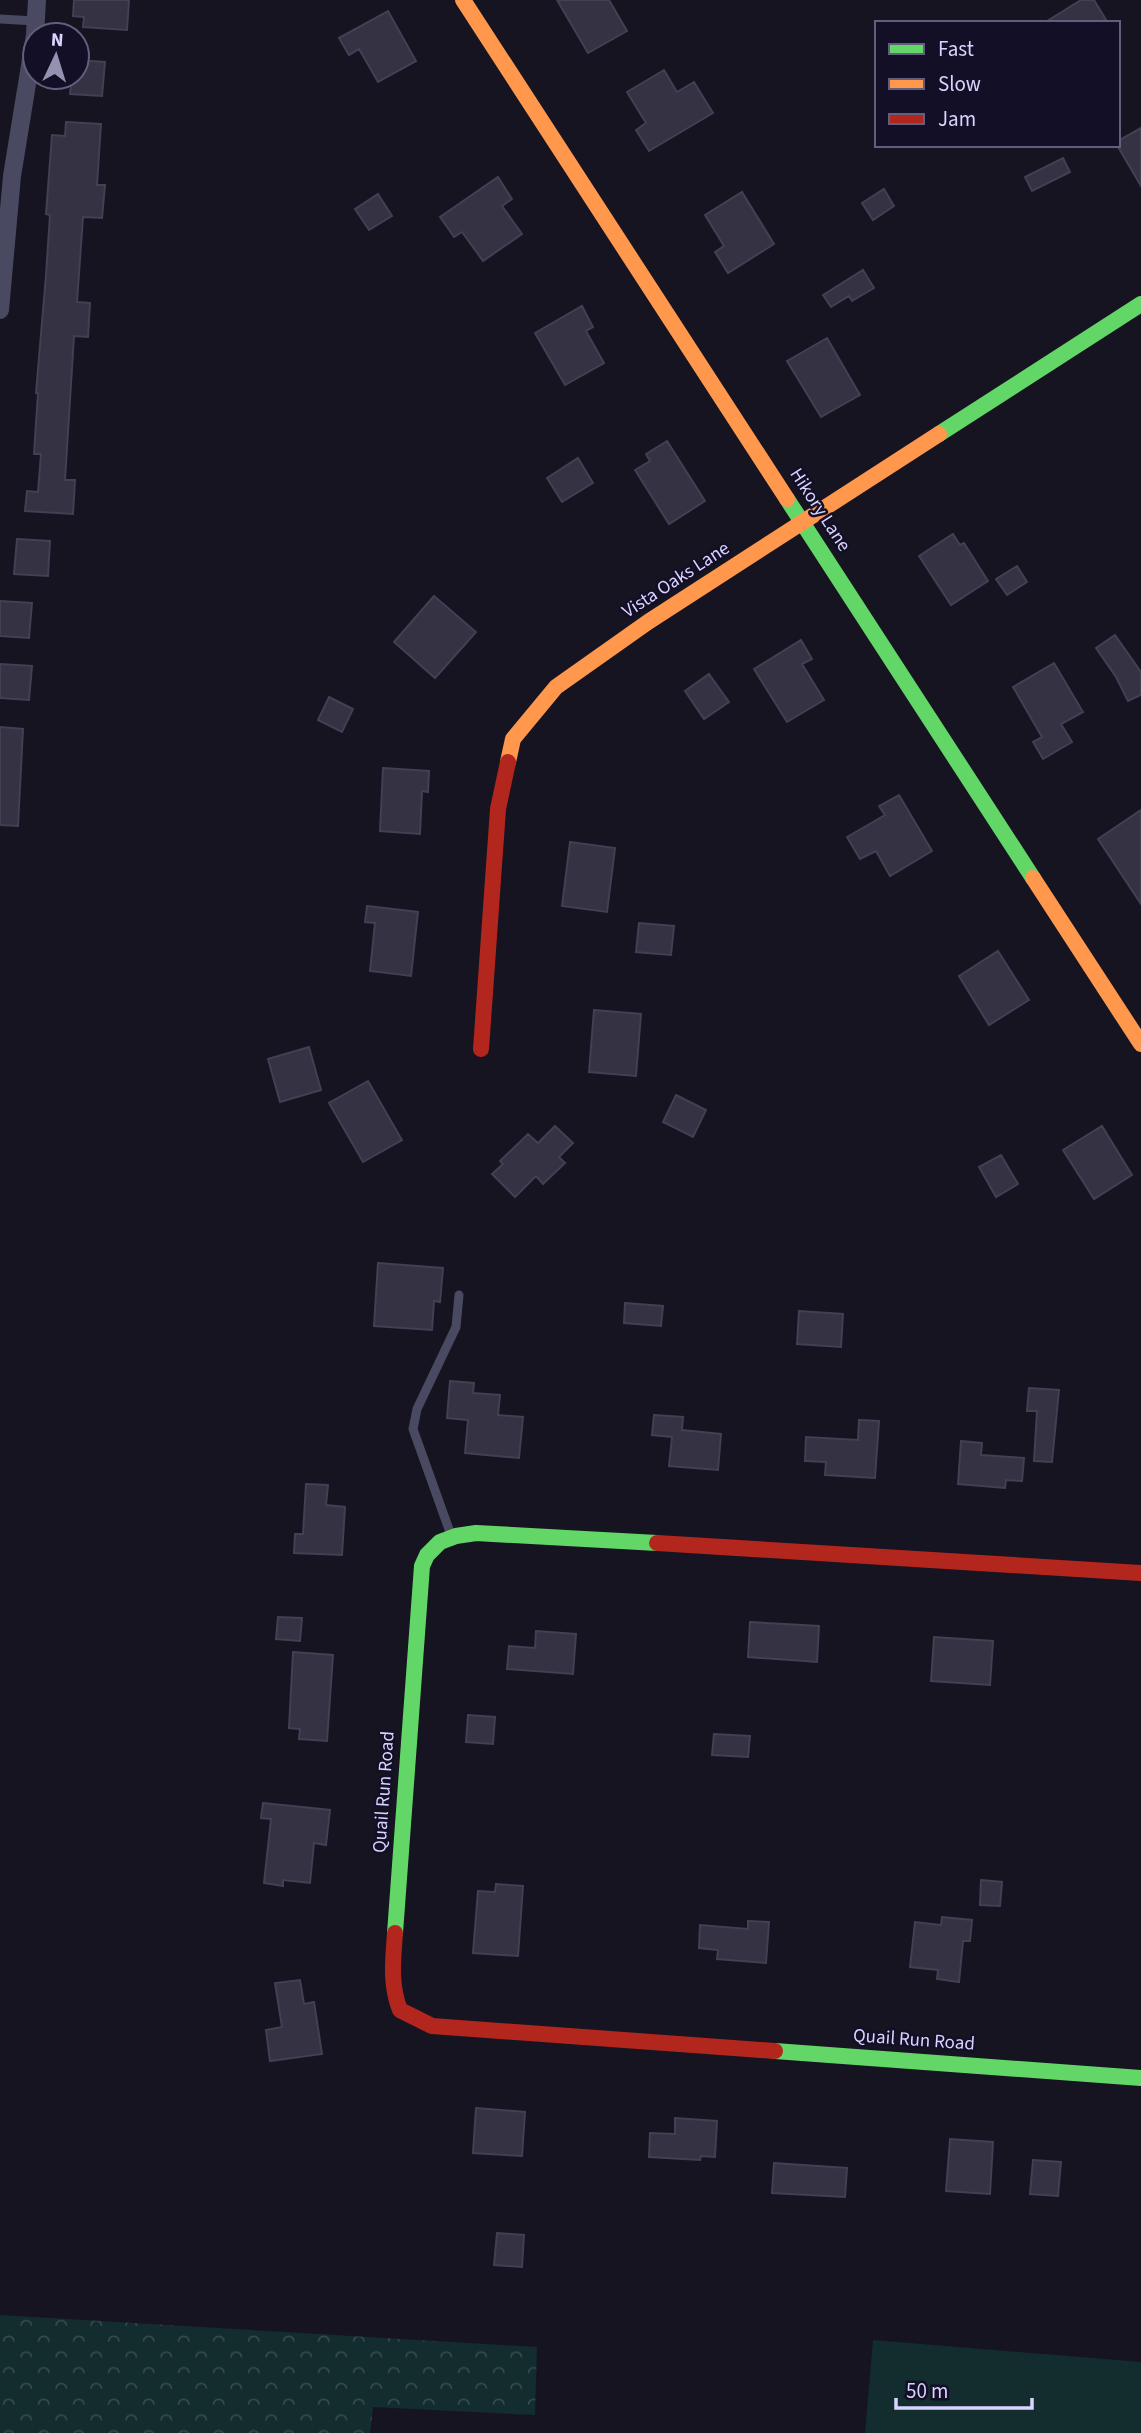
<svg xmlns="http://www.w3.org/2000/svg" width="1141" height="2433" font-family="'Source Sans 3',sans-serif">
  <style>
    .green { fill: #132c2d }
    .forest { fill: url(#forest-crowns) }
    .building { fill: #343243; stroke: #433f54; stroke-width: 2 }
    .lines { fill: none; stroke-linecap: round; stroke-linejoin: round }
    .lane { stroke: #4a4962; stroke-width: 9 }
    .street { stroke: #4a4962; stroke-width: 18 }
    .fast { stroke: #63d668; stroke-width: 16 }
    .slow { stroke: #ff974d; stroke-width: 16 }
    .jam { stroke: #b3261e; stroke-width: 16 }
    .labels { text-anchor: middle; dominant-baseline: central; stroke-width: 5; stroke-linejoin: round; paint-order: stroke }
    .street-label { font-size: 19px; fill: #d9d4ff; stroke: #130f26 }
  </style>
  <defs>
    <pattern id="forest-crowns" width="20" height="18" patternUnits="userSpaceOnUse" patternTransform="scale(1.75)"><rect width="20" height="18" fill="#132c2d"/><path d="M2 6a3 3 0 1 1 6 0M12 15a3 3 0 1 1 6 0" fill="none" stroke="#354a4c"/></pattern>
  </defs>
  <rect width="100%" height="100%" fill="#161421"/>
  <path class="green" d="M873 2340 1141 2362V2433H865Z"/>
  <path class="forest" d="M0 2315 537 2347 535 2415 373 2407 370 2433H0Z"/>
  <path class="building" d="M74 0H129L127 30 83 27 84 17 73 16Z
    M557 0H609L627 31 588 53Z
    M1081 0H1094L1108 23H1044Z
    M388 11 416 61 378 82 359 49 349 55 339 38Z
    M77 60 105 62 102 96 70 94 72 77H77Z
    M664 70 677 92 694 82 713 113 649 151 636 130 646 123 627 92Z
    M66 122 101 124 97 185H105L102 218 83 217 77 302 90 303 88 337 74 336 65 480H75L73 514 25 511 27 491 38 492 41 454H34L38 393H36L46 275 50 215 46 214 52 135 65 136Z
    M1141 128V186L1117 145 1118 141Z
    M1063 158 1070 172 1032 191 1025 177Z
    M498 177 512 199 502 206 522 234 483 261 462 232 454 237 440 217Z
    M884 189 894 206 873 220 862 203Z
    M742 192 774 244 728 273 715 252 724 246 705 215Z
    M378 194 392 216 369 230 355 209Z
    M863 270 874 288 852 301 849 296 831 307 823 295Z
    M582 306 593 327 586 331 604 363 565 385 535 333Z
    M827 338 860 395 821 417 787 361Z
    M667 441 705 501 669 524 635 470 650 461 646 454Z
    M578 458 593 483 562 502 547 478Z
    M953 534 960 545 964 543 988 581 951 605 919 556Z
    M17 539 50 541 48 576 14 574Z
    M1017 566 1027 582 1007 595 996 579Z
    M434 596 476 632 435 678 394 642Z
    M0 601 32 603 29 638 0 636Z
    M1115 635 1141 672V695L1128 701 1116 677 1096 648Z
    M801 640 812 659 802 664 824 700 787 722 754 669Z
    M1054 663 1083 712 1061 724 1072 742 1043 759 1033 742 1042 737 1013 687Z
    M0 664 32 666 29 700 0 698Z
    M709 674 729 702 704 719 685 691Z
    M329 697 353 709 342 732 318 720Z
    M0 727 23 729 18 826 0 825Z
    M383 768 429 771 428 792 422 791 420 834 380 831Z
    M899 795 932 851 890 876 876 851 860 859 847 837 885 815 879 806Z
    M1141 810V904L1098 839Z
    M570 842 615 848 607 912 562 906Z
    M367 906 418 912 411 976 370 971 375 923 365 922Z
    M639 923 674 926 671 955 636 952Z
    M998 951 1029 1000 989 1025 959 976Z
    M594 1010 641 1014 636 1076 589 1072Z
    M309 1047 321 1090 280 1102 268 1059Z
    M368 1081 402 1140 363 1162 329 1103Z
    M676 1095 706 1110 693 1137 663 1122Z
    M555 1126 573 1143 559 1157 565 1163 543 1184 536 1176 515 1197 492 1174 503 1164 500 1161 528 1134 538 1143Z
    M1102 1126 1132 1175 1094 1199 1063 1150Z
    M1001 1155 1018 1184 996 1197 979 1167Z
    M378 1263 443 1268 440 1302 434 1301 432 1330 374 1326Z
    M625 1303 663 1306 661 1326 624 1323Z
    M799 1311 843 1314 841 1347 797 1344Z
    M450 1381 474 1383 473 1393 500 1395 498 1415 523 1417 519 1458 465 1453 468 1420 447 1418Z
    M1029 1388 1059 1390 1052 1462 1034 1461 1037 1411H1027Z
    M654 1415 683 1417 682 1430 721 1434 718 1470 669 1466 672 1437 652 1435Z
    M859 1420 879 1421 875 1478 825 1475 826 1462 805 1461 806 1437 858 1440Z
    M961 1441 982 1443 981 1455 1024 1458 1022 1481 1006 1480 1005 1488 958 1484Z
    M306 1484 328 1485 326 1505 345 1507 342 1555 294 1553 295 1534H303Z
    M278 1617 302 1618 300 1641 276 1639Z
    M750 1622 819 1626 817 1662 748 1657Z
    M536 1631 576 1634 573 1674 507 1669 509 1646 535 1648Z
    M934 1637 993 1641 990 1685 931 1681Z
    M293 1652 333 1655 327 1741 299 1739 300 1729 289 1728Z
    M468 1715 495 1717 493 1744 466 1742Z
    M714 1734 750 1736 748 1757 712 1755Z
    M263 1803 330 1810 326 1845 314 1843 310 1883 283 1880V1886L264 1883 271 1819 261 1818Z
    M981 1880 1002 1882 1000 1906 980 1905Z
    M496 1884 523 1886 518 1956 473 1953 478 1891 495 1892Z
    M942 1917 972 1920 970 1941H963L959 1982 937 1979 938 1970 910 1967 915 1922 941 1925Z
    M748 1921 769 1922 766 1963 717 1959 718 1950 699 1948 700 1925 748 1929Z
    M300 1980 304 2004 314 2002 322 2054 270 2061 266 2030 282 2027 275 1983Z
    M476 2108 525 2112 522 2156 473 2153Z
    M675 2118 717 2121 715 2157 701 2156 700 2160 649 2157 650 2133 675 2134Z
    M950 2139 993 2142 990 2194 946 2191Z
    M1033 2160 1061 2162 1058 2196 1030 2194Z
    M774 2163 847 2168 845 2197 772 2193Z
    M497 2233 524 2235 522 2267 494 2265Z"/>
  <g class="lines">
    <path class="lane" d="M0 19 36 21
      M451 1535 413 1429 417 1409 456 1327 459 1295"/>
    <path class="street" d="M0 310 12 176 35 35 37 0"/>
    <path class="fast" d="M939 434 1141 304
      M787 499 1033 878
      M395 1933 422 1566 427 1555 440 1542 456 1536 476 1533 657 1543
      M775 2051 1141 2078"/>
    <path class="slow" d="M463 0 787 499
      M508 762 513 739 556 687 648 622 939 434
      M1033 878 1141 1044"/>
    <path class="jam" d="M481 1049 498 809 508 762
      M657 1543 1141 1573
      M395 1933C393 1960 390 1985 400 2010L432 2026 775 2051"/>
  </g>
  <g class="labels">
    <g class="street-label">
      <text transform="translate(820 510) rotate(57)">Hikory Lane</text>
      <text transform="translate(676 580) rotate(-33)">Vista Oaks Lane</text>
      <text transform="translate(384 1792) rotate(-86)">Quail Run Road</text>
      <text transform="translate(914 2040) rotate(4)">Quail Run Road</text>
    </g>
  </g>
  <rect x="875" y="21" width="245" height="126" fill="#130f26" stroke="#625e7d" stroke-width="2"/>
  <rect x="889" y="44" width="35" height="10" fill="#63d668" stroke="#625e7d" stroke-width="2"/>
  <text x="938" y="56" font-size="21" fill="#d9d4ff">Fast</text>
  <rect x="889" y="79" width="35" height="10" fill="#ff974d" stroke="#625e7d" stroke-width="2"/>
  <text x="938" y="91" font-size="21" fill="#d9d4ff">Slow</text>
  <rect x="889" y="114" width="35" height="10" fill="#b3261e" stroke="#625e7d" stroke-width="2"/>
  <text x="938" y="126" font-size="21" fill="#d9d4ff">Jam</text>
  <g transform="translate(56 56) rotate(4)"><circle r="33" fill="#130f26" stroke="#625e7d" stroke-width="2"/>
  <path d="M0-5L12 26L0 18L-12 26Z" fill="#9591b1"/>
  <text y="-10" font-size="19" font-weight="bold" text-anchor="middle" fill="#d9d4ff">N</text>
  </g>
  <path d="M896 2398v10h136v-10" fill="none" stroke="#d9d4ff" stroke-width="3.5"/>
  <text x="906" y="2398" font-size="21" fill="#d9d4ff" stroke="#130f26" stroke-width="5" paint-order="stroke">50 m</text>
</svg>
